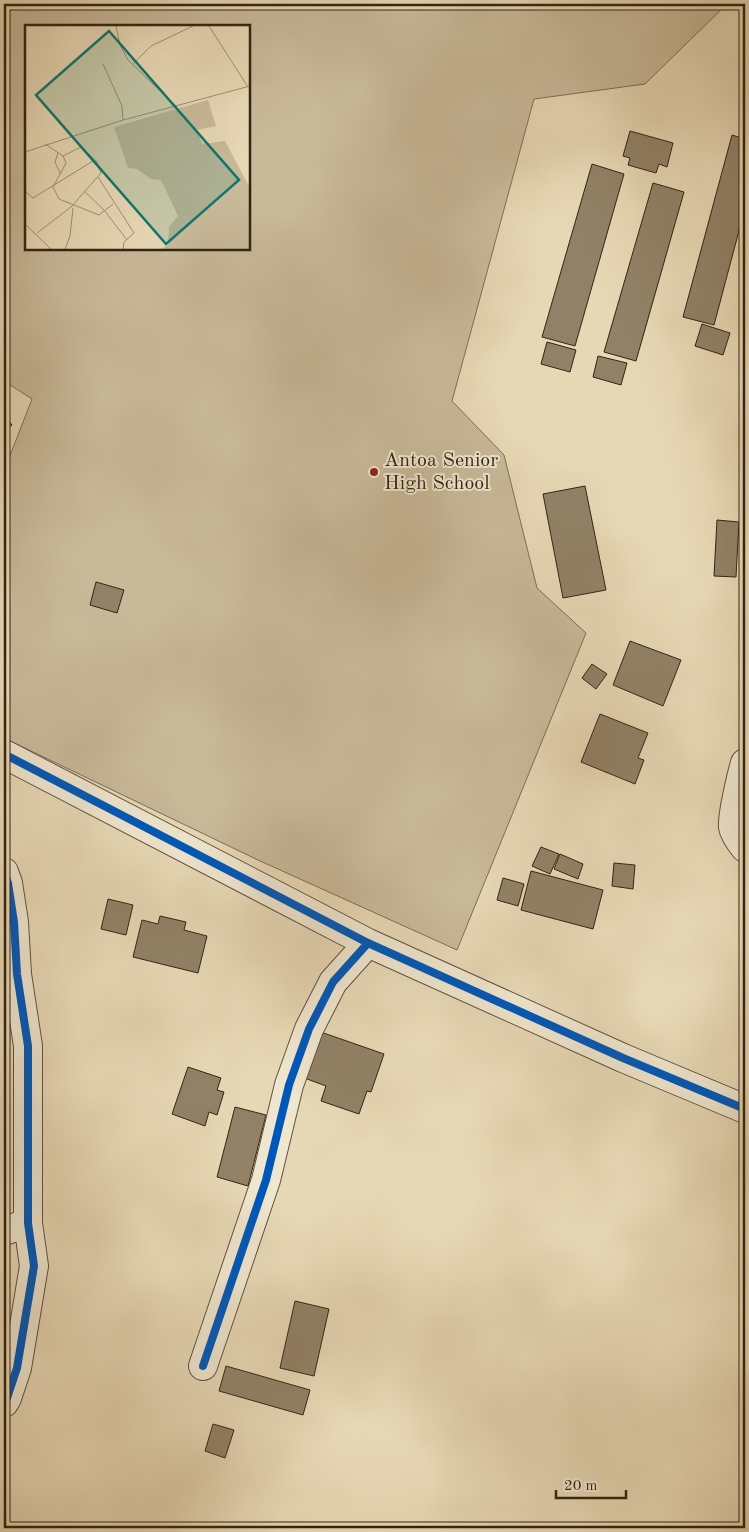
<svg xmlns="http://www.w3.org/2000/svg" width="749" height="1532" font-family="'Old Standard TT',serif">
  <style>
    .green { fill: #c8b999; stroke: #7e6e56; fill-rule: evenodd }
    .building { fill: #918267; stroke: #332412 }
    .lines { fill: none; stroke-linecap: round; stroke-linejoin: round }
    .minor-casing { stroke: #60513b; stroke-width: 30 }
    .minor { stroke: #efe6cf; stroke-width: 28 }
    .cycleway-casing { stroke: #efe6cf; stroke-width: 11 }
    .cycleway { stroke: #0057b8; stroke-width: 8 }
    .poi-dot { fill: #8f2418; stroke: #efe6cf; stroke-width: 2 }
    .labels { text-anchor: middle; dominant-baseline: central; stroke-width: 4; stroke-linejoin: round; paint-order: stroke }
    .poi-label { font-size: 20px; fill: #332412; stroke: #efe6cf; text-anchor: start }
    .inset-road { fill: none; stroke: #9f9074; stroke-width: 1 }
    .view { fill: #0f766e; fill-opacity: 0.15; stroke: #0f766e; stroke-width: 2.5 }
    .inset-edge { fill: none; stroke: #332412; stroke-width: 2.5 }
  </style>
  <rect width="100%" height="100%" fill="#e7d8b5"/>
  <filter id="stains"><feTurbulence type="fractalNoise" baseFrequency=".004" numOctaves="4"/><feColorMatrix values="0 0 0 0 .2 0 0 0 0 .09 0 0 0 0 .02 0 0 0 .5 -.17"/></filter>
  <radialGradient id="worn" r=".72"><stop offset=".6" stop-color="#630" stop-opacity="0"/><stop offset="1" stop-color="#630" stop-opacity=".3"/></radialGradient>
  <path class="green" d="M4 4H727L645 84 534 99 452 401 504 455 537 588 586 633 457 950 258 860 4 738V471L32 399 4 381ZM26 26H249V249H26Z"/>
  <path class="building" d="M630 131 673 143 667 167 659 164 656 173 628 165 630 158 623 156Z
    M732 135 745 139V208L714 325 683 317Z
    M592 164 624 174 575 346 542 337Z
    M653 183 684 192 636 361 604 352Z
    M702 324 730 333 723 355 695 346Z
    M547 342 576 350 570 372 541 364Z
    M598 356 627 363 621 385 593 377Z
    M4 415 12 425 4 432Z
    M585 486 606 590 563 598 543 494Z
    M717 520 739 522 736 577 714 576Z
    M96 582 124 590 117 613 90 605Z
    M630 641 681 660 663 706 613 685Z
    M592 664 607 674 596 689 582 678Z
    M600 714 648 733 638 758 644 760 635 784 581 762Z
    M541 847 559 854 550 874 532 866Z
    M560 854 583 864 578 879 554 869Z
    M614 863 635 865 633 889 612 886Z
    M531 871 603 890 593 929 521 910Z
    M503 878 524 884 518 906 497 900Z
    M108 899 133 905 126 935 101 929Z
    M160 916 186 922 184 930 207 936 198 973 133 957 142 920 158 924Z
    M315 1030 384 1054 371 1092 367 1091 359 1114 321 1101 326 1086 299 1076Z
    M188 1067 221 1078 217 1090 224 1092 217 1115 209 1112 205 1126 172 1114Z
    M235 1107 266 1115 248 1186 217 1177Z
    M295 1301 329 1309 314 1376 280 1368Z
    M226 1366 310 1390 303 1415 219 1391Z
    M213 1424 234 1430 225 1458 205 1451Z"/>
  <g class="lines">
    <defs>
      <path id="minor" d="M4 754 368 943 623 1058 745 1109
        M745 763C742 773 731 819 733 827 734 834 741 843 745 848
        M4 872 8 883 14 922 17 974 28 1046V1223L34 1266 17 1368 7 1398 4 1403
        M4 1231 28 1223
        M203 1366 266 1180 289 1085 309 1029 333 982 368 943"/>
    </defs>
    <use href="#minor" class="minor-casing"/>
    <use href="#minor" class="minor"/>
    <defs>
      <path id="cycleway" d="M4 754 368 943 623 1058 745 1109
        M4 872 8 883 14 922 17 974 28 1046V1223L34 1266 17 1368 7 1398 4 1403
        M203 1366 266 1180 289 1085 309 1029 333 982 368 943"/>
    </defs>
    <use href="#cycleway" class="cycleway-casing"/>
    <use href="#cycleway" class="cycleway"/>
  </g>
  <circle class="poi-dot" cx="374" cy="472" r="5"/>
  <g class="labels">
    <g class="poi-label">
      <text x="384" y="461">Antoa Senior<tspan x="384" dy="23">High School</tspan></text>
    </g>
  </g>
  <g transform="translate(25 25)">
    <rect width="225" height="225" fill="#e7d8b5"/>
    <path d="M183 75 191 101 172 105 177 119 200 116 225 163V224H136L143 220 144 202 153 191 136 155 126 154 112 144 103 143 89 102Z" fill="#c8b999"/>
    <path class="inset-road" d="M91 1 95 20 103 35 152 82M184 1 223 62M78 39 97 81 98 95M108 39 126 21 168 1M20 119 38 131 41 138 28 162 34 174 74 190 88 179M0 127 98 95 225 61M33 128 30 137 35 148M73 152 109 208 99 217 98 224M0 166 8 173 68 136M59 166 79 185 102 215M0 199 26 224M12 208 46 182 76 148 72 137 56 122 38 131M40 224 45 211 48 183"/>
    <path class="view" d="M84 6 214 155 141 219 11 70Z"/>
    <rect width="225" height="225" class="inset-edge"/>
  </g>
  <rect width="749" height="1532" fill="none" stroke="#e7d8b5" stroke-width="20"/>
  <rect x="5" y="5" width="739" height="1522" fill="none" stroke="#332412" stroke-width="2.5"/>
  <rect x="10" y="10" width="729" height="1512" fill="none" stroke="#332412"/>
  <path d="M556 1490v8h70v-8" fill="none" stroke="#332412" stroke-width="2.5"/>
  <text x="564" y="1490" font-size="15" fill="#332412" stroke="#efe6cf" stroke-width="4" paint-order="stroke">20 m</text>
  <rect width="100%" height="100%" filter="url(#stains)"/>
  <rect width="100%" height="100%" fill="url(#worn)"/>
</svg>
